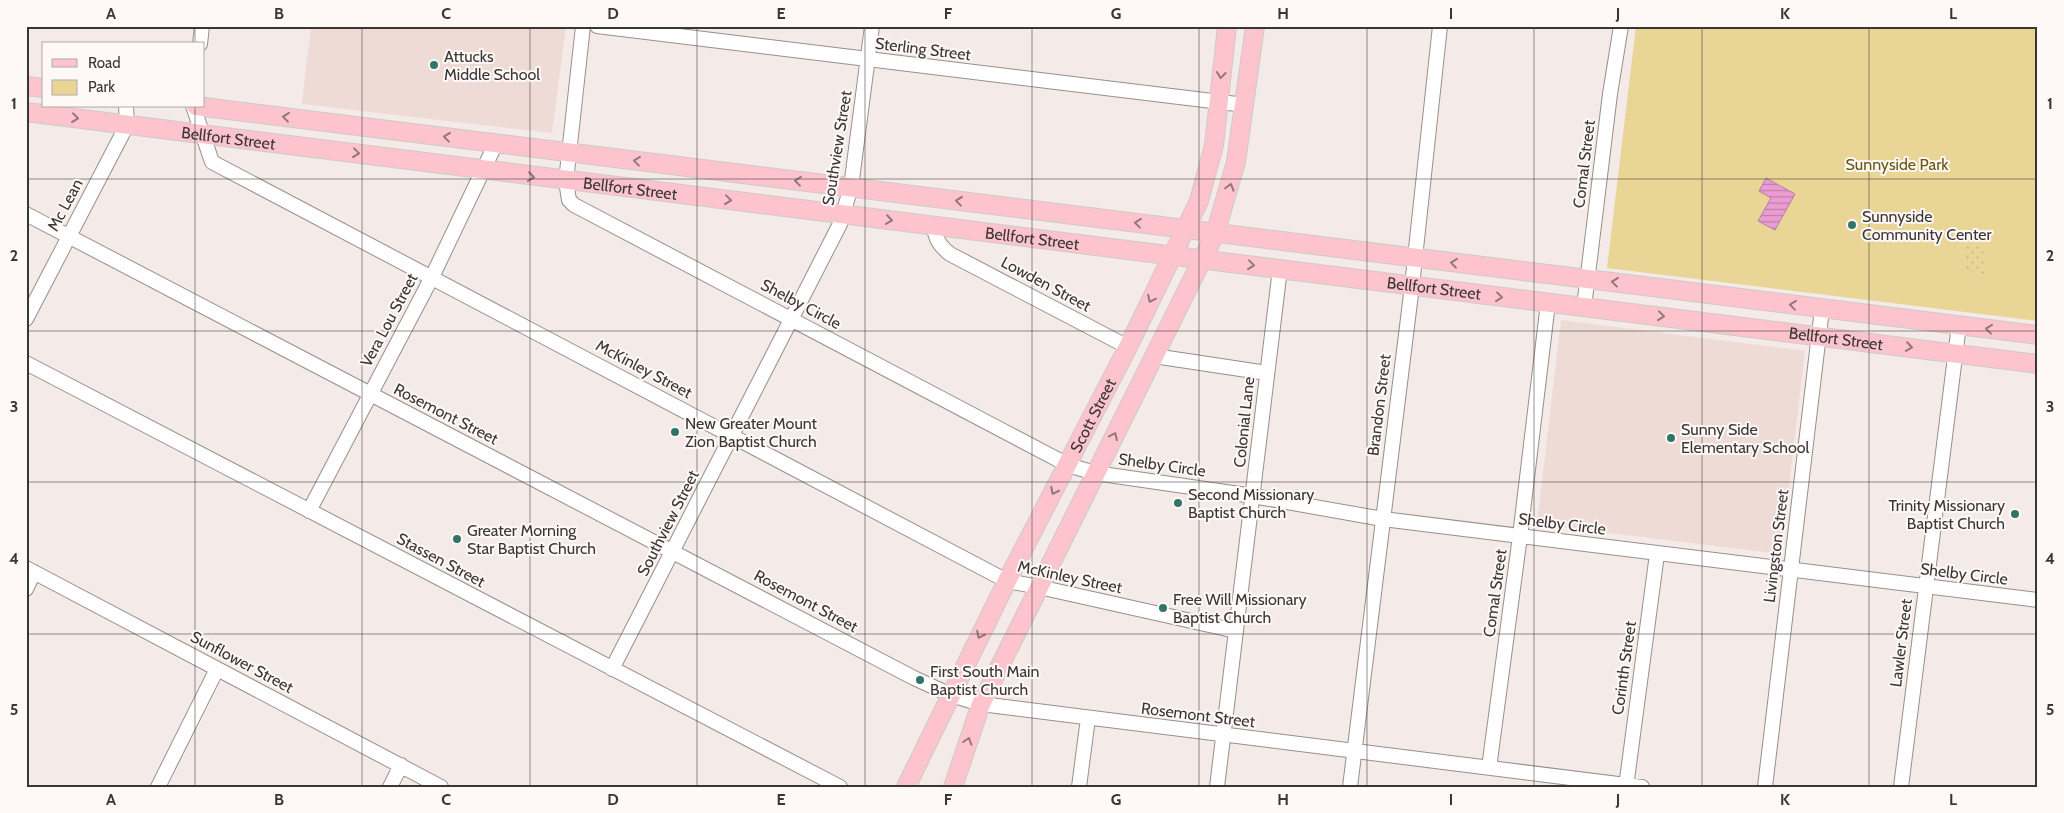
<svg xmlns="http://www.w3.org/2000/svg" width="2064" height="813" font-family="Cabin,sans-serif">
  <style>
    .built { fill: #eedbd6 }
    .park { fill: #e9d697 }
    .garden { fill: url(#garden-dots) }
    .water { fill: url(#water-rules); stroke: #b67da3 }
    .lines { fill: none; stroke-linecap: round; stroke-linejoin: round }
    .minor-casing { stroke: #988f8c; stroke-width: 16 }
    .major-casing { stroke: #cccbca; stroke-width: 20 }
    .minor { stroke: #fff; stroke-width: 14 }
    .major { stroke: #fdc4ce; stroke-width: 18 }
    .oneway { stroke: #92767a }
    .grid { fill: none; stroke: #3a3635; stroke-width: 1; stroke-opacity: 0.55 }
    .poi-dot { fill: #327568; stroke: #fef8f6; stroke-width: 2 }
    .labels { text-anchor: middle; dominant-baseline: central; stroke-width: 4; stroke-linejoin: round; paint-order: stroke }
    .street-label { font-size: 16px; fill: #3a3635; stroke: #fef8f6 }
    .poi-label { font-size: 16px; fill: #3a3635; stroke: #fef8f6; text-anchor: start }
    .park-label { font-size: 16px; fill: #695610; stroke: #fef8f6 }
    .neatline { fill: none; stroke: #3a3635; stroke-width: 2 }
    .grid-label { font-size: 16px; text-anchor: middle; font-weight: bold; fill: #3a3635 }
  </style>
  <defs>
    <pattern id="garden-dots" width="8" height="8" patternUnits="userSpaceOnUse" patternTransform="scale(1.25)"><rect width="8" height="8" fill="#e9d697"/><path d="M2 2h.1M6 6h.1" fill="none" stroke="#c9b883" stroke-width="1.8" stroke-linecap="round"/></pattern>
    <pattern id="water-rules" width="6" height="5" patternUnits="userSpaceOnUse" patternTransform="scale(1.25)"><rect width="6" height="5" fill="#eb9cd2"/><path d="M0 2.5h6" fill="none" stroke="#bf80ab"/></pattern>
  </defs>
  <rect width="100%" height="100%" fill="#f4eae7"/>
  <path class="built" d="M311 26H566L552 133 302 104Z
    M1561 320 1805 351 1781 554 1537 524Z"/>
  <path class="park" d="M1636 26H2038V321L1607 268Z"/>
  <path class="garden" d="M1986 246 1985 274 1963 271 1965 247Z"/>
  <path class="water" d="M1766 178 1795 194 1775 230 1758 221 1771 198 1759 191Z"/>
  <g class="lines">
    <defs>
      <path id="minor" d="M583 26 566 181 569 200 574 205 1068 465 1095 473 1253 496 1383 519 2038 600
        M597 26 1245 105
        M200 44 202 26
        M193 106 212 162 1007 581 1039 587 1236 631
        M26 214 914 678 951 695 981 704 1642 787
        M934 226C935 239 940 246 950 254L1128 347
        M1584 307 1610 94 1621 26
        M26 319 127 125 126 106
        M1154 356 1267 373
        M26 363 840 787
        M309 511 432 277 496 143
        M26 568 441 787
        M26 589 34 572
        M612 669 840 224 851 187 872 26
        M1489 768 1520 536 1548 303
        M158 787 217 669
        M390 787 401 765
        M1079 787 1088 718
        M1217 787 1280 269
        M1350 787 1412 286 1440 26
        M1626 787 1657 554
        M1765 787 1822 309
        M1901 787 1959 325"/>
      <g id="major">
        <path d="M26 86 44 88"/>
        <path d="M196 106 2038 335"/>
        <path id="s1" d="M26 112C696 198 1367 278 2038 364"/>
        <path id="s2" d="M906 787 1007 581 1128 347 1199 201 1214 145 1227 26"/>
        <path d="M953 787 981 704 1215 234 1236 162 1255 26"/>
      </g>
    </defs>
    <use href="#minor" class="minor-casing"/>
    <use href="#major" class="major-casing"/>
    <use href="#minor" class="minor"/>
    <use href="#major" class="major"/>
  </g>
  <defs><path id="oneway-chevron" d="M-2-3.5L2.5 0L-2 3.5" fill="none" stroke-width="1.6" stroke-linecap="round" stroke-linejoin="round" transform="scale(1.25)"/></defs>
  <g class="oneway">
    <use href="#oneway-chevron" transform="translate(1221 75) rotate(96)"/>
    <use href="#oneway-chevron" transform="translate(286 117) rotate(-173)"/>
    <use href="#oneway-chevron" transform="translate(75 118) rotate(7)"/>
    <use href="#oneway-chevron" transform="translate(447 137) rotate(-173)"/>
    <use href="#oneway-chevron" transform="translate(356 153) rotate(7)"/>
    <use href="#oneway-chevron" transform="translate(637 161) rotate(-173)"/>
    <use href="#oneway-chevron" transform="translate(531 177) rotate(8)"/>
    <use href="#oneway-chevron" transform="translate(798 181) rotate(-173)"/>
    <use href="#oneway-chevron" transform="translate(1230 187) rotate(-74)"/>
    <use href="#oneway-chevron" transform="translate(728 200) rotate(7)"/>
    <use href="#oneway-chevron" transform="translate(959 201) rotate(-173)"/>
    <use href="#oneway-chevron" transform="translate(889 220) rotate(8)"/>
    <use href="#oneway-chevron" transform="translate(1138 223) rotate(-173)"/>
    <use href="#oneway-chevron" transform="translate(1454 263) rotate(-173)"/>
    <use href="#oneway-chevron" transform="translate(1251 265) rotate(7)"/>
    <use href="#oneway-chevron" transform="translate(1615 282) rotate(-173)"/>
    <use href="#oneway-chevron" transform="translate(1499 297) rotate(7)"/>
    <use href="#oneway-chevron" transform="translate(1151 299) rotate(116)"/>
    <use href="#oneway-chevron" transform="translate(1793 305) rotate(-173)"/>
    <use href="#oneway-chevron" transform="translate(1661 316) rotate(7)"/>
    <use href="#oneway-chevron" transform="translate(1989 329) rotate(-173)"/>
    <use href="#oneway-chevron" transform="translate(1909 347) rotate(8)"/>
    <use href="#oneway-chevron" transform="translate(1114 436) rotate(-64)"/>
    <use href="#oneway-chevron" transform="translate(1054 491) rotate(117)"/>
    <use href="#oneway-chevron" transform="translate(980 635) rotate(116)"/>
    <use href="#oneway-chevron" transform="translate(968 741) rotate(-72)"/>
  </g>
  <path class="grid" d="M195 26V44M362 26V787M530 26V787M697 26V787M865 26V787M1032 26V787M1199 26V787M1367 26V787M1534 26V787M1702 26V787M1869 26V787M195 106V787M26 179H2038M26 331H2038M26 482H2038M26 634H2038"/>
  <g class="poi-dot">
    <circle cx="434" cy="65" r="5"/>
    <circle cx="1852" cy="225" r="5"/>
    <circle cx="675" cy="432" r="5"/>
    <circle cx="1671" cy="438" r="5"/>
    <circle cx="1178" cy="503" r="5"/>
    <circle cx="2015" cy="514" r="5"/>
    <circle cx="457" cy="539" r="5"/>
    <circle cx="1163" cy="608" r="5"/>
    <circle cx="920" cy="680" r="5"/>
  </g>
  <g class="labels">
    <g class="street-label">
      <text transform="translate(923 49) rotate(7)">Sterling Street</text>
      <text stroke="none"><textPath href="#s1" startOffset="204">Bellfort Street</textPath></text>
      <text transform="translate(837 148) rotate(-81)">Southview Street</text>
      <text transform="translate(1584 164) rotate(-83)">Comal Street</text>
      <text stroke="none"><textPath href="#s1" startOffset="609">Bellfort Street</textPath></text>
      <text transform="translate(65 205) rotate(-62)">Mc Lean</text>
      <text stroke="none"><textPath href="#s1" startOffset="1014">Bellfort Street</textPath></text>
      <text transform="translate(1046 284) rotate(28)">Lowden Street</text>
      <text stroke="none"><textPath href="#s1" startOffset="1419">Bellfort Street</textPath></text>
      <text transform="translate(801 304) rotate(28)">Shelby Circle</text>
      <text transform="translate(389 320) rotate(-62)">Vera Lou Street</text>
      <text stroke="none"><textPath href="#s1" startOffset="1824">Bellfort Street</textPath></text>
      <text transform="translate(644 369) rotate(28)">McKinley Street</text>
      <text transform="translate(1379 405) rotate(-83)">Brandon Street</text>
      <text transform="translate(446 414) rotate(27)">Rosemont Street</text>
      <text stroke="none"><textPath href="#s2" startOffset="416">Scott Street</textPath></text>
      <text transform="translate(1244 422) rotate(-84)">Colonial Lane</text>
      <text transform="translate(1162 465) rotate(8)">Shelby Circle</text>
      <text transform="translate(668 523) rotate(-63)">Southview Street</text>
      <text transform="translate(1562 524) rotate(7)">Shelby Circle</text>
      <text transform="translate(1776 546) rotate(-83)">Livingston Street</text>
      <text transform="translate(441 560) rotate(28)">Stassen Street</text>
      <text transform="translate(1964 574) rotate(7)">Shelby Circle</text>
      <text transform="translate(1070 577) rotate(12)">McKinley Street</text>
      <text transform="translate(1495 593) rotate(-82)">Comal Street</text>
      <text transform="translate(806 601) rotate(28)">Rosemont Street</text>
      <text transform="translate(1901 643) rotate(-83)">Lawler Street</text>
      <text transform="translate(242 662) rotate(28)">Sunflower Street</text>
      <text transform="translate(1624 668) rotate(-82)">Corinth Street</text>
      <text transform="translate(1198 715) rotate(7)">Rosemont Street</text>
    </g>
    <g class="poi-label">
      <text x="444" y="56">Attucks<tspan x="444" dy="18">Middle School</tspan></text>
      <text x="1862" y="216">Sunnyside<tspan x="1862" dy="18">Community Center</tspan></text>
      <text x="685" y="423">New Greater Mount<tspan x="685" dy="18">Zion Baptist Church</tspan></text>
      <text x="1681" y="429">Sunny Side<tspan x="1681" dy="18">Elementary School</tspan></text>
      <text x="1188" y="494">Second Missionary<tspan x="1188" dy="18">Baptist Church</tspan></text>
      <text x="2005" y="505" text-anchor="end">Trinity Missionary<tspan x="2005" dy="18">Baptist Church</tspan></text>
      <text x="467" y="530">Greater Morning<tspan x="467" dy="18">Star Baptist Church</tspan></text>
      <text x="1173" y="599">Free Will Missionary<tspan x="1173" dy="18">Baptist Church</tspan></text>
      <text x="930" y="671">First South Main<tspan x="930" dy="18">Baptist Church</tspan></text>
    </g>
    <g class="park-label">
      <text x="1897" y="164">Sunnyside Park</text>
    </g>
  </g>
  <rect width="2064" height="813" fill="none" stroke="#fef8f6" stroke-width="55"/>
  <rect x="42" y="42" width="162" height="65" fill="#fef8f6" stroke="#b0aaa9"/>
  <rect x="52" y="59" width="25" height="8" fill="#fdc4ce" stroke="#b0aaa9"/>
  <text x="88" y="68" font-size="15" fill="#3a3635">Road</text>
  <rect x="52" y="80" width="25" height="15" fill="#e9d697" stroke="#b0aaa9"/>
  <text x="88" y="92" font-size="15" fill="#3a3635">Park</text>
  <rect x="28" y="28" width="2008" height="758" class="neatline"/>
  <g class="grid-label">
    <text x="111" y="19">A</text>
    <text x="279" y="19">B</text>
    <text x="446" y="19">C</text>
    <text x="613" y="19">D</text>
    <text x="781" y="19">E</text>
    <text x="948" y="19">F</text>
    <text x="1116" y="19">G</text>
    <text x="1283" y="19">H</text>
    <text x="1451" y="19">I</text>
    <text x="1618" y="19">J</text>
    <text x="1785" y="19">K</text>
    <text x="1953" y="19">L</text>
    <text x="14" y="109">1</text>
    <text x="2050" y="109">1</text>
    <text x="14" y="261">2</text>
    <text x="2050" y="261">2</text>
    <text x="14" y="412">3</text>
    <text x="2050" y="412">3</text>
    <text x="14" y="564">4</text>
    <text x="2050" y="564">4</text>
    <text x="14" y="715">5</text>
    <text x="2050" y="715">5</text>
    <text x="111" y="805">A</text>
    <text x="279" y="805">B</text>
    <text x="446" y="805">C</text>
    <text x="613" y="805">D</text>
    <text x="781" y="805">E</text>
    <text x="948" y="805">F</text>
    <text x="1116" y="805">G</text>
    <text x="1283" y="805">H</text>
    <text x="1451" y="805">I</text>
    <text x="1618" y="805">J</text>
    <text x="1785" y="805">K</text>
    <text x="1953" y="805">L</text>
  </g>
</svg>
